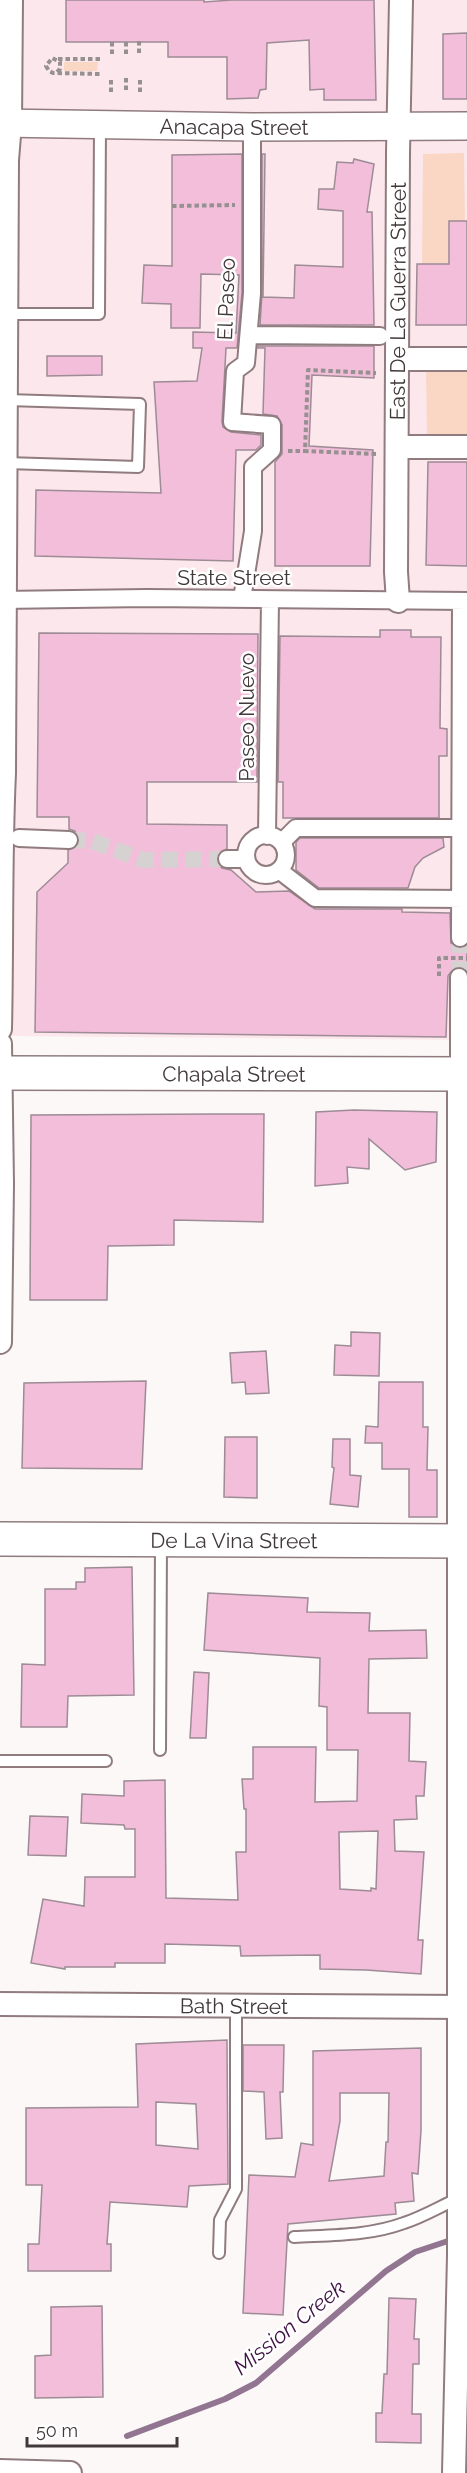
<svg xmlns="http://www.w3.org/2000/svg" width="467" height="2473" font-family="Raleway,sans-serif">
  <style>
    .built { fill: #fce8ec }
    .green { fill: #fad6c5 }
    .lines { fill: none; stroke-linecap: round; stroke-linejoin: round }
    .stream { stroke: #917591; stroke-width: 6 }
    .building { fill: #f2beda; stroke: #9d8b95; stroke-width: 1.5; fill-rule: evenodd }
    .pedestrian-tunnel { stroke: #d7d2d2; stroke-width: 16; stroke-dasharray: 16 8; stroke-linecap: butt }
    .service-casing { stroke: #907c7f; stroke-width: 14 }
    .pedestrian-casing { stroke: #907c7f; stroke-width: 20 }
    .minor-casing { stroke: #907c7f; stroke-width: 26 }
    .tertiary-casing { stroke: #907c7f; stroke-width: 30 }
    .primary-casing { stroke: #907c7f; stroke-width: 36 }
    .path { stroke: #969091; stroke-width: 4; stroke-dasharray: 4.5 3; stroke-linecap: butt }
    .service { stroke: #fff; stroke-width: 10 }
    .pedestrian { stroke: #fff; stroke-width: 16 }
    .minor { stroke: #fff; stroke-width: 22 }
    .tertiary { stroke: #fff; stroke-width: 27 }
    .primary { stroke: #fff; stroke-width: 33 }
    .labels { text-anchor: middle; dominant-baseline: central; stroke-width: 5; stroke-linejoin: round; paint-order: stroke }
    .street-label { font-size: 21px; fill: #41383a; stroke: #fff }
    .water-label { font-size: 22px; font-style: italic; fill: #401345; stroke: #fff }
  </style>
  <rect width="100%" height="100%" fill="#fcf8f8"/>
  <path class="built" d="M0 0H467V1040L0 1036Z"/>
  <path class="green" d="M64 62H98L97 71H64Z
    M464 153 465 221H449V264H422L423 154Z
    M426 369H467V438H427Z"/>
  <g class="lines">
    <path class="stream" d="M127 2436 225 2399 256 2383 386 2271 415 2252 454 2239"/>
  </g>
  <path class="building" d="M66 0H204V2L232 0H374L376 100H324V89L310 90 309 40 267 43 266 89 260 90 258 98 227 99V57H168V42H66Z
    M467 33V99H443V34Z
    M242 154V293L237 348H226L222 421 223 427 231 432 261 435V445L256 450H236L233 561 35 556 36 490 161 493 154 382 197 381 202 348H193V332L236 333 239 275 201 274 200 328H171V304L142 303 144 265 172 266V155Z
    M262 154H265L263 297 294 298 295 265 343 267V211L318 209 319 189H334L337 162 353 163 354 159 374 164 367 212H372L374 325H260L262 293Z
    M449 221H467V325H416L417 264H449Z
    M258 346H374V378L312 375 309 446 373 450 370 566H275V462L282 454V425L277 416 263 414 265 348H258Z
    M47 356H102V375L47 376Z
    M428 462H467V566L426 565Z
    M380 630H411V637H441L440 728 447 729V756H439V818H283V782H278L280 636 380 637Z
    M39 633 258 634 257 782H147V824L227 825V849L218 853V864L222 868 231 870 256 892 289 891 315 909H402V912L450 913 451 943 459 948 467 945V971L460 967 454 968 448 976 446 1037 35 1032 37 892 68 863V850L78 846 79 840 75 831 69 829V817H37Z
    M300 838H443L444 847 423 858 415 867 408 888H319L296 870V842Z
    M354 1110 437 1112 436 1162 405 1170 369 1139V1169L347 1167 348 1183 315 1186 316 1112Z
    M216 1114H264L263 1222 174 1220V1245L108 1246 107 1300H30L31 1115Z
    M351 1332 380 1333 379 1376 334 1375 335 1345 351 1346Z
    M266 1351 269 1393 246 1394 245 1382 232 1383 230 1353Z
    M146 1381 142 1469 22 1468 24 1383Z
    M379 1382H423V1427H428L427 1470H437V1517H409V1469H382V1443H365L366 1426 378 1427Z
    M225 1437H257V1498L224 1497Z
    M333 1439H350V1475L361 1476 358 1507 330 1504 334 1468 332 1467Z
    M132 1567 134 1695 68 1696 67 1727H21L22 1664 45 1665V1589H76V1582H85V1568Z
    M208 1593 308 1598 307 1612 370 1613 369 1631 426 1630 427 1658 369 1659 368 1713H410L409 1761 426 1762 424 1796H416L417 1819 394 1820 395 1851 424 1852 418 1940H423L421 1974 366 1970 320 1969V1955L241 1956 240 1946 165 1944V1963H115V1967H65V1969L31 1963 43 1899 84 1906 85 1877H135V1829H125L124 1825 81 1823 82 1794 124 1796V1781L165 1780 166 1898 238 1900 236 1852H246V1809H244L242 1779H253V1747H316L315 1802 357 1801 358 1750H327V1707L319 1706 320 1658 204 1650ZM378 1831 376 1889 371 1888V1891L340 1889 339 1832Z
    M194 1672 209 1673 206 1738H190Z
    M30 1816 68 1817 66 1856 28 1855Z
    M227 2040 228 2184 189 2186 187 2207 110 2202 107 2244H111V2271H28V2244H39L42 2185H26V2108L138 2107 136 2044ZM156 2102 196 2104 198 2149 156 2145Z
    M243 2045H284L283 2092H280L282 2138 266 2139 264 2092 243 2091Z
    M421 2048V2131L418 2174 412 2173 414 2201 395 2203 396 2214 288 2224 283 2315 243 2313 249 2175 295 2177 301 2143 313 2145V2051ZM340 2093H389L388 2142H386L384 2176 329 2181 340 2121Z
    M389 2298 416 2299 414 2339H419V2364H413L412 2414H421V2443L376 2442V2413H382L384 2374H387Z
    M102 2306 103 2397 35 2398V2356L51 2355V2307Z"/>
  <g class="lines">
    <path class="pedestrian-tunnel" d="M69 840 92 841 143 860 227 859
      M459 977 460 938"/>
    <defs>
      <path id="service" d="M7 314H99L100 124
        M6 463 138 467 140 404 7 400
        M160 1750 161 1543
        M0 1761H106
        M294 2237C331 2235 369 2236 404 2223 423 2217 441 2206 459 2198
        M219 2253 220 2220 236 2189V2006"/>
      <path id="pedestrian" d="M249 335 380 336
        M242 599 253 531V467L272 450V425L232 422 235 371 246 363 252 293V127
        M0 600 147 598 467 601
        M246 855a20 20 0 1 1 40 0a20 20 0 1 1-40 0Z
        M267 836 270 600
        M19 838 69 840
        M282 842 296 828H460
        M227 859H246
        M280 871 315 898 467 899
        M460 938 461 601
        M459 1074V977"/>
      <g id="minor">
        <path d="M398 359H467"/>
        <path d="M397 447H467"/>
        <path id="s1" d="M398 601 396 572 398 153 401 0"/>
        <path d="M0 1029C2 943 0 858 4 773L7 160 10 123 11 0"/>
        <path d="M0 1044 2 1184 0 1342"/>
        <path id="s2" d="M0 2004 467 2007"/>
        <path d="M0 2471 70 2473"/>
        <path d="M454 2473 459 2256V1074"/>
      </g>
      <g id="tertiary">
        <path id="s3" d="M0 123 252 127 467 126"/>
      </g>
      <g id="primary">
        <path id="s4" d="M0 1073 467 1074"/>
        <path id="s5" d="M0 1539 467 1541"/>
      </g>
    </defs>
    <use href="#service" class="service-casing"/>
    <use href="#pedestrian" class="pedestrian-casing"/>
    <use href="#minor" class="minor-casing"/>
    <use href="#tertiary" class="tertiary-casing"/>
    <use href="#primary" class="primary-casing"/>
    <path class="path" d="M139 41V54
      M112 42V54
      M126 54V42
      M58 59H101
      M57 72 60 69V62L52 58 46 66 49 71 53 73 100 74
      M126 78V92
      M111 92V78
      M140 92V78
      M172 206 235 205
      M288 451H305
      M376 454 305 451 308 370 376 373
      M439 976V958H467"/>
    <use href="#service" class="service"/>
    <use href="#pedestrian" class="pedestrian"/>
    <use href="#minor" class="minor"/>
    <use href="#tertiary" class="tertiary"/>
    <use href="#primary" class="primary"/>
  </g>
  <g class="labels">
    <g class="street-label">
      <text stroke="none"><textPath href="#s3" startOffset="234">Anacapa Street</textPath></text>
      <text transform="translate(226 299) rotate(-88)">El Paseo</text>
      <text stroke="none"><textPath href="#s1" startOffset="300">East De La Guerra Street</textPath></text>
      <text x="234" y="577">State Street</text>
      <text transform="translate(246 717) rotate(-90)">Paseo Nuevo</text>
      <text stroke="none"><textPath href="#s4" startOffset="234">Chapala Street</textPath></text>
      <text stroke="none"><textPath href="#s5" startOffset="234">De La Vina Street</textPath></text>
      <text stroke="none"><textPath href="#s2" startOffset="234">Bath Street</textPath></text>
    </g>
    <g class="water-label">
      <text transform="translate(289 2327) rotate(-39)">Mission Creek</text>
    </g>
  </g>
  <path d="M27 2437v9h150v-9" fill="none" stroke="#41383a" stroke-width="3"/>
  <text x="36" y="2437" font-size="18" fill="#41383a" stroke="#ffffff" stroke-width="4.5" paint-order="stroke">50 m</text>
</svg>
